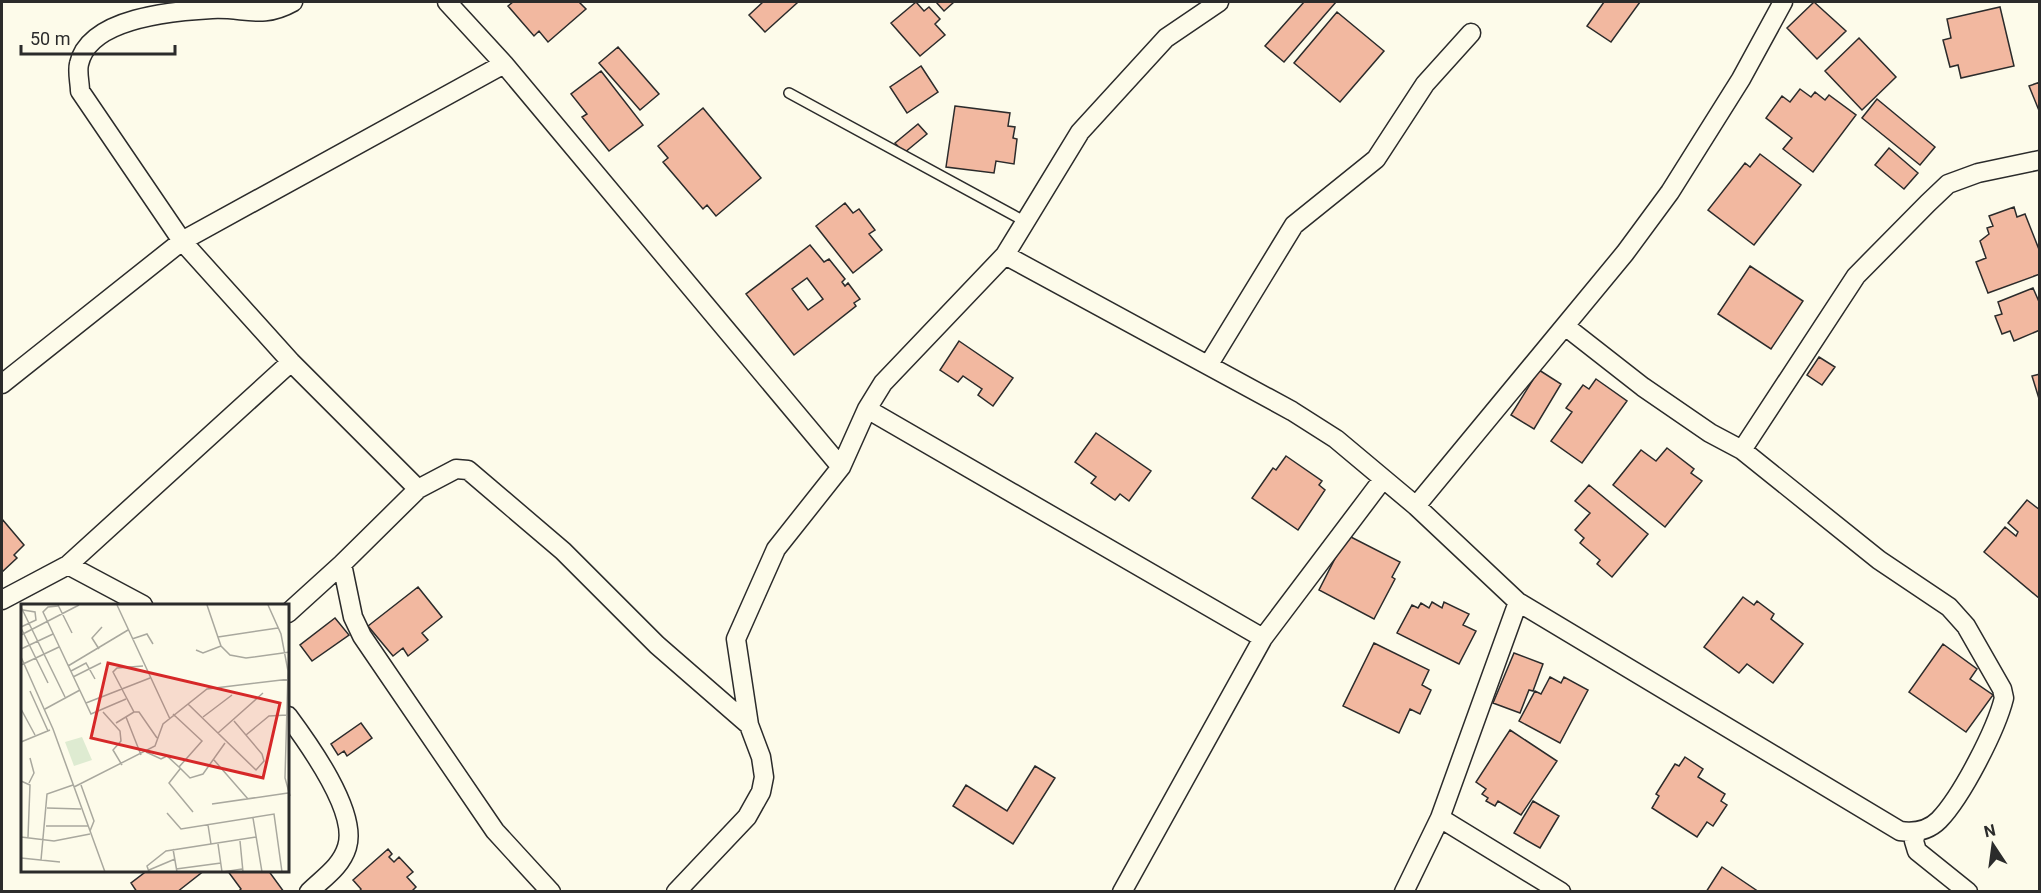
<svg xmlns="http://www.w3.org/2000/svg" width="2041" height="893" font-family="Roboto,sans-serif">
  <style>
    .building { fill: #f2b8a0; stroke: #2b2b2b; stroke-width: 1.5; fill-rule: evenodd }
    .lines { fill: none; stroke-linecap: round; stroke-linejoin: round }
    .lane-casing { stroke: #2b2b2b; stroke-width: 12 }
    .street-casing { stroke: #2b2b2b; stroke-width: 21 }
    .lane { stroke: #fdfbea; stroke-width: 9 }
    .street { stroke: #fdfbea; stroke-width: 18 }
    .inset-road { fill: none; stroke: #a9a89e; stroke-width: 1.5 }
    .view { fill: #d62828; fill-opacity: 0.15; stroke: #d62828; stroke-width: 3 }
    .inset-edge { fill: none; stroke: #2b2b2b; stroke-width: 3 }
  </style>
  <rect width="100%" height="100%" fill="#fdfbea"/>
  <path class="building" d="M513 2H579L586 9 548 42 539 31 534 36 508 6Z
    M763 2H796L797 3 765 32 749 15Z
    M916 2 924 11 929 7 940 19 935 24 945 35 920 56 891 23Z
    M936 2H954L944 11Z
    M1304 2H1336L1284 62 1265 46Z
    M1604 2H1640L1611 42 1587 26Z
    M1814 2 1846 31 1817 59 1787 28Z
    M2000 7 2014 66 1961 78 1958 65 1950 67 1943 40 1951 38 1947 19Z
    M1337 12 1384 51 1340 102 1294 63Z
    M1859 38 1896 77 1862 110 1825 71Z
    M618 47 659 94 640 110 599 63Z
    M921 66 938 92 907 113 890 87Z
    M601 71 643 125 609 151 582 117 587 114 571 94Z
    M2040 82V113L2029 86Z
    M1800 89 1811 97 1815 92 1825 100 1829 95 1856 115 1813 172 1783 149 1792 138 1766 118 1782 96 1790 102Z
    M1877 99 1935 147 1920 165 1862 118Z
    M955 106 1010 113 1008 126 1015 127 1013 138 1017 139 1014 164 996 161 994 173 946 167Z
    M703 108 761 178 716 216 707 205 703 209 663 162 668 158 658 146Z
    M918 124 927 134 904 153 895 143Z
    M1889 148 1918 173 1904 189 1875 165Z
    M1760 154 1801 185 1754 245 1708 210 1745 163 1750 167Z
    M845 203 853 213 859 209 875 230 869 234 882 250 853 273 816 226Z
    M2014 207 2017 217 2025 214 2040 252V274L1988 293 1976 262 1986 258 1980 241 1989 234 1987 228 1993 226 1989 216Z
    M810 245 824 262 829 259 845 279 842 282 845 286 848 283 860 299 854 303 856 306 794 355 746 294ZM807 278 823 299 808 310 792 289Z
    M1750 266 1803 301 1771 349 1718 314Z
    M2033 288 2040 304V330L2014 341 2010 331 2002 334 1995 316 2002 314 1998 302Z
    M959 341 1013 378 993 406 978 395 982 389 963 376 958 382 940 370Z
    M1819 357 1835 367 1822 385 1807 375Z
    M1539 370 1561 384 1534 429 1511 415Z
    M2040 374V402L2032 376Z
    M1596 379 1627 401 1582 463 1551 441 1572 412 1566 408 1583 385 1589 389Z
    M1096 433 1151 471 1129 501 1120 494 1115 500 1091 483 1096 477 1075 462Z
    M1667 448 1694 469 1691 473 1702 481 1665 527 1613 485 1641 450 1656 461Z
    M1286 456 1322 481 1319 485 1325 490 1298 530 1252 498 1273 468 1276 470Z
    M1589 485 1648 534 1612 577 1597 564 1600 560 1580 543 1584 538 1575 530 1590 513 1575 501Z
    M2027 500 2040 510V599L1984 552 2005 527 2016 536 2018 532 2008 523Z
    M2 519 24 545 14 555 17 558 2 572Z
    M1347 535 1400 562 1392 577 1395 579 1374 619 1319 590Z
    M418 587 442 617 422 633 428 640 408 656 403 648 393 656 368 626Z
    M1743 597 1754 605 1757 601 1774 614 1771 619 1803 644 1773 683 1747 664 1739 673 1704 647Z
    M1432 602 1442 608 1444 602 1469 614 1463 625 1476 631 1459 664 1397 633 1412 605 1418 608 1421 603 1429 608Z
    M335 618 349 635 312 661 300 645Z
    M1374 643 1429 670 1422 685 1431 690 1420 714 1410 709 1399 733 1343 706Z
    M1943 644 1977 669 1970 679 1993 695 1966 732 1909 692Z
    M1514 653 1543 664 1533 691 1529 690 1520 713 1493 703Z
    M1550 677 1561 683 1564 677 1588 690 1560 743 1519 721 1535 691 1541 694Z
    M361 723 372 738 347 756 344 751 338 755 331 744Z
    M1510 730 1557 761 1521 815 1498 801 1495 806 1486 801 1488 798 1482 794 1486 789 1476 782Z
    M1685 757 1703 769 1698 777 1725 794 1721 801 1727 805 1713 826 1707 822 1697 837 1652 808 1659 796 1656 794 1675 764 1679 766Z
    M1035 766 1055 778 1013 844 953 806 966 785 1007 811Z
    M1533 801 1559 816 1540 848 1514 833Z
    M388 849 392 854 389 857 394 862 399 857 413 872 407 877 416 887 411 892H359L361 889 353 880Z
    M1722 867 1759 892H1706Z
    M148 870H205L177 892H137L131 883Z
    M227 870H268L284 892H238L241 889Z"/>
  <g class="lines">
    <defs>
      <path id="lane" d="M789 93 1026 222"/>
      <path id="street" d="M293 2C261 20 244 7 212 9 175 11 89 17 79 64 77 72 80 83 80 91L182 241 291 362 418 489
        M447 2 504 64 841 467
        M1005 255 1292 411 1336 439 1416 506 1518 602 1900 831C1914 833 1928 831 1939 820 1962 796 1996 730 2004 698L2002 689 1966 626 1949 607 1879 560 1742 450 1710 433 1643 387 1565 326
        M1209 364 1294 225 1376 159 1425 84 1471 33
        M2 384 182 241 504 64
        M867 409 1263 638 1122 892
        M1742 450 1856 276 1928 203 1948 184 1978 173 2040 160
        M1416 506 1625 253 1670 192 1741 79 1783 2
        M342 564 353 617 362 636 495 831 551 892
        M68 565 143 605
        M2 600 68 565 291 362
        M288 613 342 564 418 489 456 469 468 470 563 551 657 645 749 725
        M1263 638 1383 479
        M288 716C308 743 358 812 347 847 341 867 323 878 309 892
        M1440 818 1561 892
        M1916 833 1914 841 1917 851 1968 892
        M676 892 747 817 761 792 764 777 761 757 749 725 736 639 776 549 841 467 867 409 883 383 1005 255 1080 132 1166 38 1219 2
        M1404 892 1440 818 1518 602"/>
    </defs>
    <use href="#lane" class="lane-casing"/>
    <use href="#street" class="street-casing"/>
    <use href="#lane" class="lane"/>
    <use href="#street" class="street"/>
  </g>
  <g transform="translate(21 604)">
    <rect width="268" height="268" fill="#fdfbea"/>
    <path d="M61 133 71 156 53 162 44 138Z" fill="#deebd1"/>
    <path class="inset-road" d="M37 1 51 29M96 1 149 115M186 1 200 42 209 51 225 54 269 48M247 1 260 30 267 67 264 174 269 192M37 2 27 3 22 8 70 110 105 95M0 3 44 93M0 23 15 16 14 8 2 6M0 24 27 79M0 31 58 1M197 33 257 24M111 35 126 30 132 40M0 45 32 30M78 45 71 34 81 23M175 46 182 49 200 42M0 53 32 125 84 268M0 61 38 43M47 62 107 26M122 62 96 64 92 68 113 108H118L136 134M50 67 65 59 74 75M52 73 80 59M9 87 27 127M65 99 129 74M167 100 235 166 243 157 241 150 213 117M0 105 14 131M24 105 59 86M82 108 99 127 100 137 92 146 101 161M152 110 181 137 158 163 169 174 182 170 204 139M105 113 120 151M182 113 211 91M95 119 113 108M197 129 242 89M225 131 248 112 266 111M0 138 29 126M125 148 140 155 146 152 158 163M193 156 227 195M159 165 148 179 172 208M0 177 9 181 7 233M8 179 13 169 9 154M60 181 73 217 69 227M53 183 134 142 142 120 186 85 269 75M191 200 267 189M26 204 60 205M146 209 160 225 253 210 261 268M232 214 241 268M187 221 190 240M25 222H67M0 233 33 237 69 230M219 237 222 268M197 240 201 268M152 245 156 268M0 254 39 258M20 256 26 190 52 181M155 265 200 259M128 266 154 255M128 268 126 262 145 247 235 233M202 268 221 265"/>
    <path class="view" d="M87 59 259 99 242 174 70 134Z"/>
    <rect width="268" height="268" class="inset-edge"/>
  </g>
  <rect width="2041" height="893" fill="none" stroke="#2b2b2b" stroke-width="6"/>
  <g transform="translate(1993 845) rotate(347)" stroke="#fdfbea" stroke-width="4.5" paint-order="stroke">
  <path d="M0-4.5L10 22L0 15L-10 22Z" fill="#2b2b2b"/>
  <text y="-9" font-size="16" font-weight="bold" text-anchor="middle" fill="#2b2b2b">N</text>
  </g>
  <path d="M21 45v9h154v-9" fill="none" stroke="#2b2b2b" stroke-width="3"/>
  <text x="30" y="45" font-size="18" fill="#2b2b2b" stroke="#fdfbea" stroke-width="4.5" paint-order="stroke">50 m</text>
</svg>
